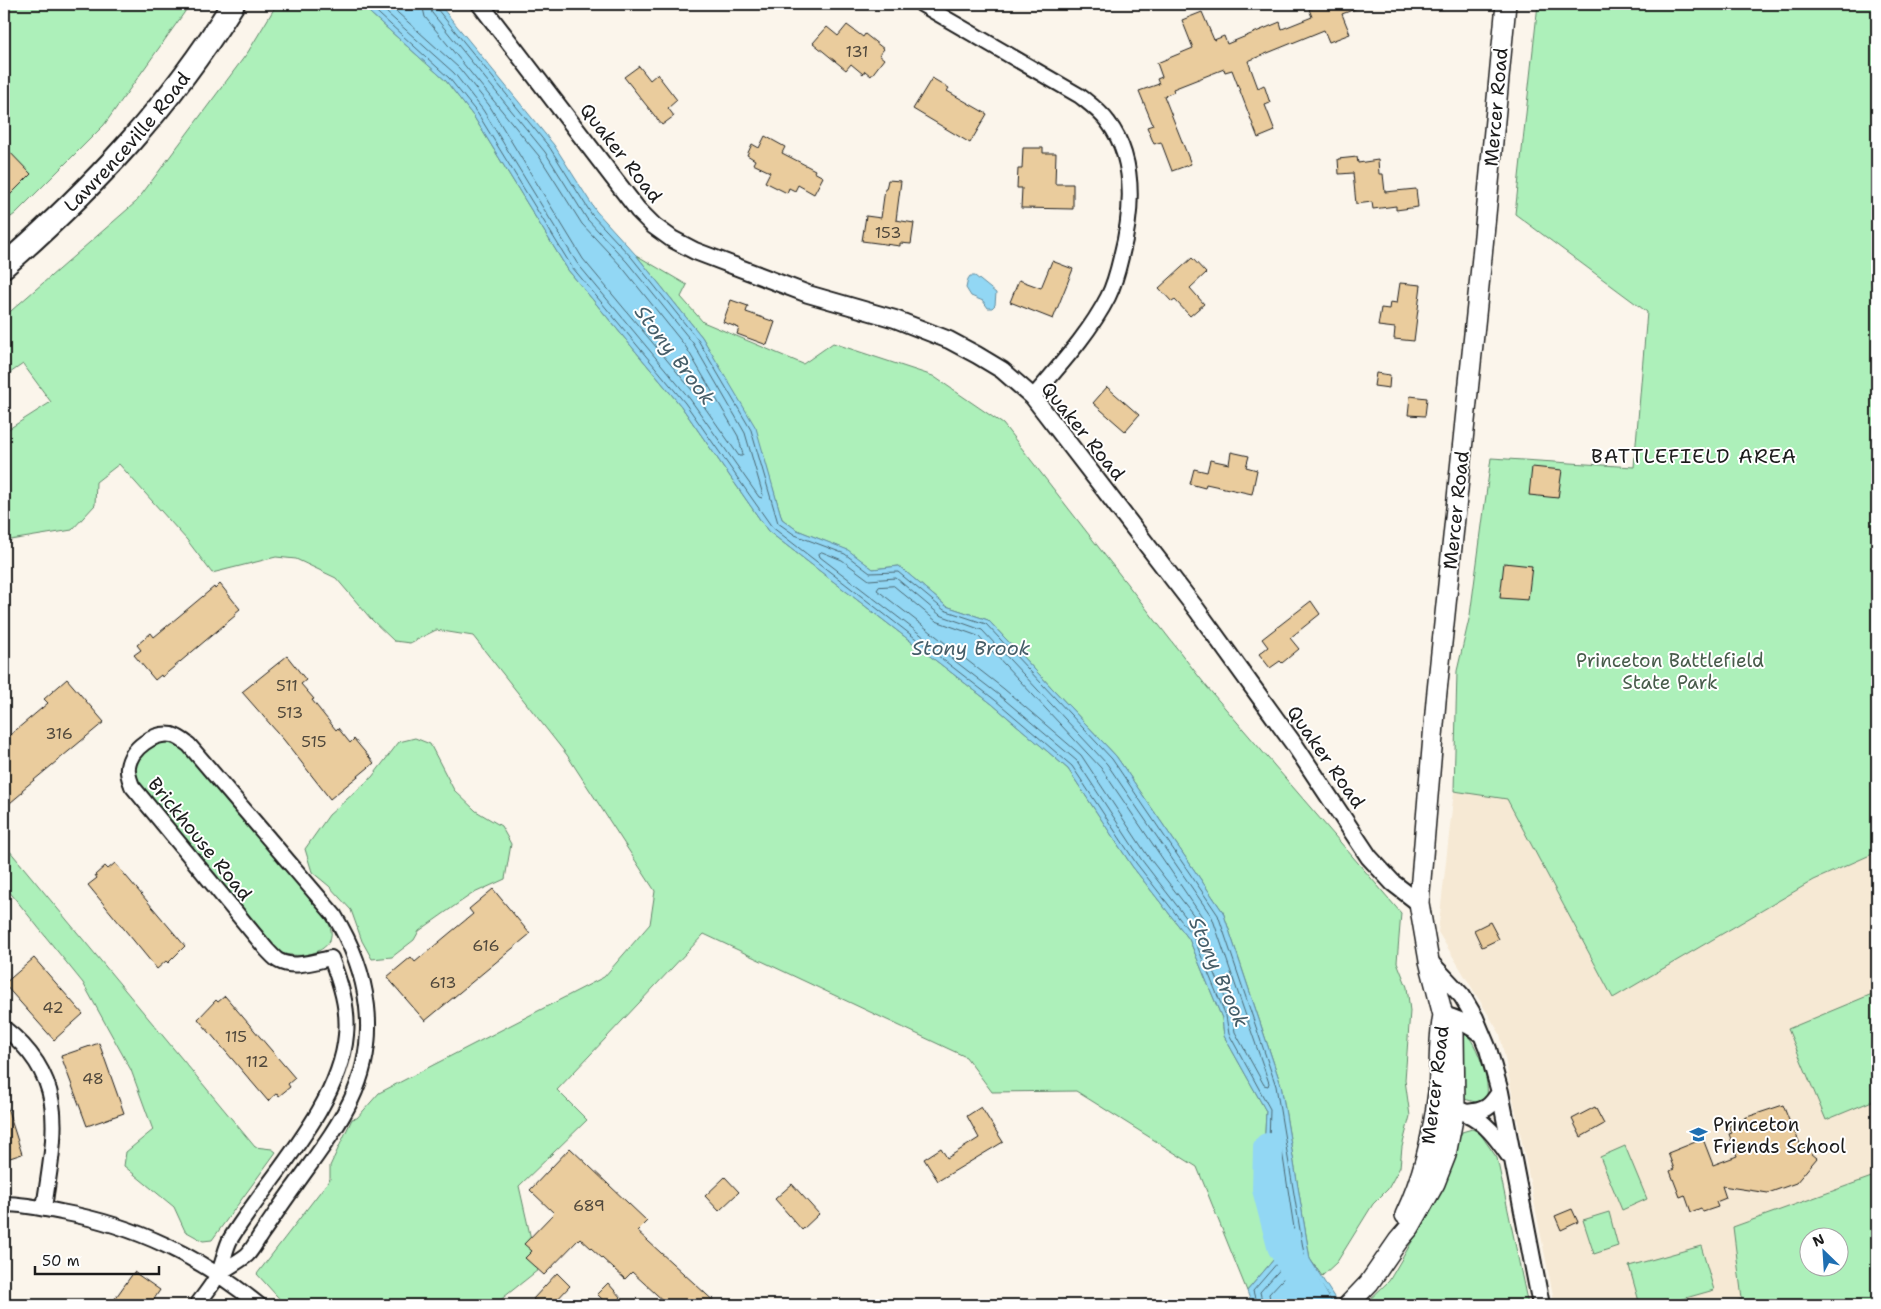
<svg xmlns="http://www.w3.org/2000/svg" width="1881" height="1309" font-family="'Shantell Sans',sans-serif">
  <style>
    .built { fill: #f6e9d4; fill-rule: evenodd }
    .green { fill: #adf0ba; stroke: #64866b; fill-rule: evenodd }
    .water { fill: #92d7f4; stroke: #638c9e }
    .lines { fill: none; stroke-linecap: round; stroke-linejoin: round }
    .shore { stroke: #4b6772; stroke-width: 1 }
    .river { stroke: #92d7f4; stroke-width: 30 }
    .building { fill: #eacc9d; stroke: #1c1c1c }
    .minor-casing { stroke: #1c1c1c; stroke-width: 18 }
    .tertiary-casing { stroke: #1c1c1c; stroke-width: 20 }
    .secondary-casing { stroke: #1c1c1c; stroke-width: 22 }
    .trunk-casing { stroke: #1c1c1c; stroke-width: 26 }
    .minor { stroke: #fff; stroke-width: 14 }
    .tertiary { stroke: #fff; stroke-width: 16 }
    .secondary { stroke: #fff; stroke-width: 19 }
    .trunk { stroke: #fff; stroke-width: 22 }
    .labels { text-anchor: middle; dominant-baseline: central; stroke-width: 4; stroke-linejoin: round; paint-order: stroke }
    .number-label { font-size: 16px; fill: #50483c }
    .street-label { font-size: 19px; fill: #1c1c1c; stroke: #fff }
    .park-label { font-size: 19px; fill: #485c4b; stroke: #fff }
    .poi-label { font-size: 19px; fill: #1c1c1c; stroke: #fff; text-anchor: start }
    .water-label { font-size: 20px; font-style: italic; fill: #455d68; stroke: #fff }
    .neighbourhood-label { font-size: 20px; letter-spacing: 1px; fill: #1c1c1c; stroke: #fff }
  </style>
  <rect width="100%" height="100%" fill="#fbf5eb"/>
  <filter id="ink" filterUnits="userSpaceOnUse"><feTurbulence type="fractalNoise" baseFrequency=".02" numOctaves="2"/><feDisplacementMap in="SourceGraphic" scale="10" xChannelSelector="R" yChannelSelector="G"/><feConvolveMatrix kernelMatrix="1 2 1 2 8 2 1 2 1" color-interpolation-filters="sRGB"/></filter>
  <g filter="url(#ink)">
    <path class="built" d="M1454 791 1507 799 1613 998 1815 880 1877 852V1300L1869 1305H1555L1500 1034 1438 932ZM1808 1236H1838V1266H1808Z"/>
    <path class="green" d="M4 4H189L184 13 104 125 15 214 4 222Z
      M277 4H360L446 81 474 117 568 270 681 406 768 531 992 704 1068 769 1132 866 1189 939 1222 1018 1224 1036 1266 1111 1263 1176 1282 1246 1275 1258 1247 1291 1197 1167 1076 1091 992 1092 966 1057 704 934 557 1090 587 1120 519 1186 538 1270 494 1305H285L257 1274 330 1179V1166L352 1119 357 1118 379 1093 604 977 650 924 655 891 567 755 473 636 436 630 410 643 394 641 371 619 336 578 296 559 276 557 212 573 187 540 119 464 96 482 95 505 72 530 4 541V432L51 402 23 364 4 377V317L136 202 248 52Z
      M1538 4H1877V852L1814 880 1613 998 1507 799 1454 791 1457 671 1470 615 1491 458 1634 467 1647 312 1515 214Z
      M636 255 687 285 681 297 703 322 803 364 833 343 933 376 1003 424 1207 687 1401 913 1397 962 1407 987 1410 1011 1405 1080 1410 1116 1402 1147 1400 1167 1388 1189 1373 1204 1337 1262 1322 1276 1310 1259 1281 1085 1223 912 1116 756 988 620 946 606 899 566 873 569 847 550 797 530 782 519 755 428 702 337Z
      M415 738 430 744 454 790 476 811 501 826 511 844 505 879 472 894 453 907 419 931 414 940 392 957 372 959 362 941 351 910 329 886 312 872 305 849 329 815 372 777 399 742Z
      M157 741H172L185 748 325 917C344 943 316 958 292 955 285 955 280 952 274 949L137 783C132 759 138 754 157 741Z
      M4 844 255 1147 272 1149 276 1152 212 1240 203 1241 185 1231 174 1207 124 1166 126 1152 153 1130 131 1070 83 983 4 885Z
      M1877 992V1099L1826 1120 1788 1029Z
      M1461 1030C1475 1036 1490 1080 1487 1095 1486 1099 1482 1101 1479 1103L1464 1099Z
      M1472 1129 1479 1132 1497 1158 1528 1305H1364L1389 1281 1432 1207 1458 1140 1462 1132Z
      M1625 1146 1647 1199 1622 1210 1600 1157Z
      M1877 1175V1305H1726L1742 1299 1733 1227ZM1808 1236H1838V1266H1808Z
      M1609 1212 1618 1246 1594 1254 1583 1220Z
      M1701 1246 1714 1290 1661 1305H1640L1629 1266Z"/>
    <path class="water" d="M360 4H439L554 145 596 211 636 255 702 337 756 428 782 519 797 530 848 550 873 569 899 566 946 606 988 620 1116 756 1223 912 1281 1085 1310 1259 1339 1305H1252L1247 1291 1275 1258 1282 1246 1263 1176 1266 1111 1224 1036 1222 1018 1189 939 1132 866 1068 769 992 704 768 531 681 406 568 270 474 117 446 81Z
      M970 276H975L996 293 995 305 992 308H988L983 301 971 296 966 288 968 279Z"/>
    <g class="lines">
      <path class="shore" d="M368 4 449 78 478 114 572 267 685 403 772 527 995 700 1072 766 1136 863 1193 936 1226 1016 1229 1034 1270 1109 1268 1176 1287 1246 1279 1261 1253 1291 1257 1305
        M377 4 454 73 483 110 577 263 690 399 759 497 762 498 763 495 745 433 693 343 627 262 587 219 545 152 432 13 429 4
        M388 4 459 68 489 105 583 259 696 395 739 456H742L743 454 738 436 686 347 622 267 582 224 539 156 425 17 422 4
        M435 4 437 9 550 148 592 215 632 258 698 340 751 430 778 523 795 535 845 554 870 573 898 572 944 610 986 624 1112 759 1218 915 1276 1086 1305 1260 1334 1305
        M822 552 842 560 869 580 896 578 940 615 982 630 1107 764 1212 917 1269 1083 1268 1086 1264 1085 1235 1032 1232 1014 1198 933 1141 859 1077 761 999 695 820 557 819 554Z
        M894 586 936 621 978 636 1101 768 1205 921 1206 926H1202L1147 855 1081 755 1004 689 877 590 879 587Z
        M1278 1142 1281 1144 1294 1228 1292 1231 1289 1229 1275 1175 1276 1144Z
        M1263 1305 1260 1292 1284 1265 1295 1247 1297 1249 1300 1264 1327 1305
        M1271 1305 1269 1294 1293 1268 1318 1305"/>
      <path class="river" d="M1268 1148 1267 1189 1282 1246 1316 1305"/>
    </g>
    <path class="building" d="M1322 4H1368L1342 14 1350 34 1329 42 1324 30 1248 61 1258 88 1264 85 1270 103 1265 105 1275 131 1258 138 1232 70 1225 72 1224 69 1173 89 1174 92 1164 96 1191 164 1172 171 1161 142 1154 144 1147 127 1153 125 1139 91 1159 84 1157 79 1162 77 1157 63 1193 48 1182 20 1202 12 1214 40 1224 36 1227 44 1280 22 1282 29 1312 17 1309 9Z
      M847 25 863 37 865 34 884 49 879 55 884 59 871 76 865 71 863 74 851 64 846 70 813 43 827 27 838 36Z
      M639 66 650 80 657 74 677 100 668 108 674 116 662 125 624 77Z
      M932 78 949 88 947 91 987 114 970 143 913 109Z
      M765 136 785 147 782 153 815 170 814 172 823 177 814 194 798 185 795 191 789 188 787 193 765 182 770 172 753 164 755 160 747 155 752 144 759 148Z
      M4 146 31 174 4 201Z
      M1023 148H1043V153H1056L1055 184H1073V209L1021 208 1022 188H1017L1018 169H1022Z
      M1357 157 1358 163 1378 160 1379 174H1383L1385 192 1416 189 1418 207 1396 210V206L1373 209 1372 202 1356 204 1353 173 1339 174 1338 159Z
      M888 180 901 181 896 220 914 223 911 244 900 243V246L862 241 866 216 881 218 885 189H886Z
      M1192 258 1206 273 1190 288 1204 304 1190 316 1175 300 1172 302 1159 288Z
      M1052 261 1073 269 1053 319 1010 302 1019 280 1041 288Z
      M1400 283 1421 285 1414 341 1394 339 1395 328 1378 326 1381 308 1389 309 1390 302 1397 303Z
      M731 300 748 306 746 312 775 322 767 345 737 334 739 328 723 322Z
      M1376 373 1390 375 1389 388 1374 386Z
      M1107 387 1139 415 1125 431 1093 403Z
      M1410 396 1427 398 1425 416 1408 415Z
      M1231 452 1249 456 1246 467 1257 470 1252 494 1206 484 1205 488 1190 484 1194 469 1207 472 1210 460 1229 464Z
      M1532 467 1562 470 1558 498 1529 495Z
      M1504 563 1532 566 1528 600 1500 598Z
      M220 584 240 609 235 613 236 615 162 677 161 675 155 680 134 655 141 650 137 645 151 633 154 637 214 587 215 589Z
      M1311 601 1320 614 1290 638 1299 649 1282 663 1280 661 1270 668 1259 654 1268 647 1262 639Z
      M287 656 306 680 301 684 314 699 312 700 336 730 338 728 350 743 354 739 374 763 330 799 284 740 242 692Z
      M67 679 104 722 22 790 23 792 4 808V740L48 703 44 699Z
      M115 863 185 946 168 963 166 961 157 969 88 885 97 878 95 875 105 866 108 869Z
      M493 889 530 934 425 1021 387 977 411 957 415 962 451 932 473 914 469 909Z
      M1490 922 1499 939 1482 947 1474 930Z
      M34 958 83 1014 54 1040 4 984Z
      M225 996 295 1078 288 1084 290 1087 279 1096 277 1093 268 1101 198 1019 216 1000 218 1002Z
      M99 1043 124 1113 87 1126 61 1056Z
      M1783 1105 1794 1133 1795 1132 1800 1144 1817 1158 1796 1183 1768 1193 1722 1186 1726 1198 1716 1202 1718 1207 1703 1212 1701 1208 1691 1212 1685 1195 1680 1197 1670 1171 1674 1169 1668 1153 1703 1139 1713 1165 1737 1156 1729 1134 1732 1133 1729 1126 1745 1120 1744 1118Z
      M4 1107H7L22 1154 4 1160Z
      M981 1107 1003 1142 938 1181 924 1159 941 1148 947 1158 979 1138 967 1116Z
      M1595 1107 1604 1124 1581 1137 1572 1119Z
      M570 1148 647 1221 637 1231 718 1305H668L632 1272 625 1279 580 1238 544 1275 525 1258 532 1251 524 1244 554 1213 530 1190Z
      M725 1177 739 1192 719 1211 705 1196Z
      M792 1184 819 1214 802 1230 775 1199Z
      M1572 1209 1578 1222 1561 1230 1555 1216Z
      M134 1272 160 1290 150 1305H122L114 1300Z
      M557 1273 570 1286 552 1305H540L533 1299Z
      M608 1283 621 1298 612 1305H608L597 1294Z"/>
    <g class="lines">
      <defs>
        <path id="minor" d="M921 4 1080 96C1090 104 1100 111 1108 122 1137 160 1132 214 1121 257 1118 270 1114 285 1108 297 1089 334 1060 365 1033 397
          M4 1028C71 1080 54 1136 44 1208
          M4 1204C23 1204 42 1208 61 1212 137 1226 199 1256 259 1305
          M197 1305C204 1295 213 1285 218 1274 224 1262 225 1248 231 1238 268 1178 340 1107 346 1035 349 1008 340 982 331 958 316 961 294 969 279 961 275 959 271 954 267 950L132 786C130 780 127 774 128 767 131 748 154 732 172 735 179 737 184 741 189 745L334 915C369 972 381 1038 351 1100 337 1129 316 1156 297 1183 285 1199 274 1216 262 1233 257 1240 253 1249 247 1255 238 1262 227 1268 218 1274"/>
        <path id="tertiary" d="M480 4 638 210 654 226 672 239 695 251 808 294 895 319 949 340 977 355 1002 370 1033 397 1197 610 1296 747 1369 857 1393 883 1419 903
          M1429 961 1462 996 1475 1018 1488 1049 1500 1092 1541 1305
          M1443 1015C1458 1019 1469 1024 1481 1034
          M1445 1102C1452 1108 1458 1109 1466 1113 1485 1121 1498 1139 1509 1155
          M1467 1113C1485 1111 1490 1108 1500 1092"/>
        <path id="secondary" d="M1405 1215C1423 1177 1433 1135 1438 1092 1440 1066 1438 1041 1443 1015
          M1348 1305 1369 1283 1398 1241 1410 1227 1435 1183 1446 1155 1455 1109 1454 1034 1443 1015 1429 961 1419 903 1436 701 1482 257 1506 4"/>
        <g id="trunk">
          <path id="s1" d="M4 266C94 187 169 107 233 4"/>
        </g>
      </defs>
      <use href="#minor" class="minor-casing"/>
      <use href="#tertiary" class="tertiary-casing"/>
      <use href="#secondary" class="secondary-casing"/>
      <use href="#trunk" class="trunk-casing"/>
      <use href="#minor" class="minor"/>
      <use href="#tertiary" class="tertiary"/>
      <use href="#secondary" class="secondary"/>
      <use href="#trunk" class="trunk"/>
    </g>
  </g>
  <defs>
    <symbol id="school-bare" viewBox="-9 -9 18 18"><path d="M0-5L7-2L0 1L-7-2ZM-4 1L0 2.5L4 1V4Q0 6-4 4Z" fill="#1f6fb2" stroke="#fff" stroke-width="2.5" paint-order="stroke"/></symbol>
  </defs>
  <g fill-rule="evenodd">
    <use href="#school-bare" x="1686" y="1122" width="25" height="25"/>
  </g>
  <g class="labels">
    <g class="number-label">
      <text x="857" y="51">131</text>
      <text x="888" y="232">153</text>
      <text x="287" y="685">511</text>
      <text x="290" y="712">513</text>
      <text x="59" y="733">316</text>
      <text x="314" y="741">515</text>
      <text x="486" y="945">616</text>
      <text x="443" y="982">613</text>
      <text x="53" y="1007">42</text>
      <text x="236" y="1036">115</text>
      <text x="257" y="1061">112</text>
      <text x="93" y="1078">48</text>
      <text x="589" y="1205">689</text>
    </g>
    <g class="street-label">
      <text transform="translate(1496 107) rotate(-85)">Mercer Road</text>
      <text stroke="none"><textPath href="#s1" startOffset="175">Lawrenceville Road</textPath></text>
      <text transform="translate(621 153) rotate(52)">Quaker Road</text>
      <text transform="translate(1083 431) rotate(51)">Quaker Road</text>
      <text transform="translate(1456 510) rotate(-84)">Mercer Road</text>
      <text transform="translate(1326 757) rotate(55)">Quaker Road</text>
      <text transform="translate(200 839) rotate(51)">Brickhouse Road</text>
      <text transform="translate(1435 1085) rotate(-83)">Mercer Road</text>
    </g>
    <g class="park-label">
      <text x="1670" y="660">Princeton Battlefield<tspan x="1670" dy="22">State Park</tspan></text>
    </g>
    <g class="poi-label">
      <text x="1713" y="1124">Princeton<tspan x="1713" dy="22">Friends School</tspan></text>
    </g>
    <g class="water-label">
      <text transform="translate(675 355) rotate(53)">Stony Brook</text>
      <text x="971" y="648">Stony Brook</text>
      <text transform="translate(1219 972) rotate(66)">Stony Brook</text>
    </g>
    <g class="neighbourhood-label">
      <text x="1694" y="456">BATTLEFIELD AREA</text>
    </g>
  </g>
  <rect width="1881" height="1309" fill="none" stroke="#fff" stroke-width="20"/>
  <rect x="10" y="10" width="1861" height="1289" fill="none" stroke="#1c1c1c" stroke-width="2" filter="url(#ink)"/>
  <g transform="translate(1824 1252) rotate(335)"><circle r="24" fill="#ffffff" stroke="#a4a4a4"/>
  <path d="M0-4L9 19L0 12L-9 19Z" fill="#1f6fb2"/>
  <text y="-8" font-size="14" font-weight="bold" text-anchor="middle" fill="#1c1c1c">N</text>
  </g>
  <path d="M35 1266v8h124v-8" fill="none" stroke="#1c1c1c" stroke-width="2.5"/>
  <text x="42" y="1266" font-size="15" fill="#1c1c1c" stroke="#ffffff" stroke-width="4" paint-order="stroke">50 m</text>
</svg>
